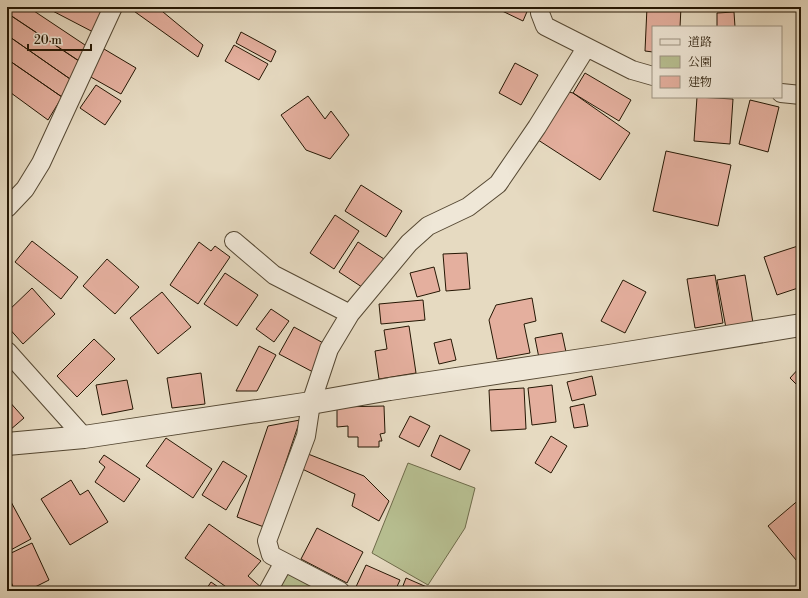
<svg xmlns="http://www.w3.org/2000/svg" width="808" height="598" font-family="'Libre Bodoni','Noto Serif JP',serif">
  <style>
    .green { fill: #b7bf91; stroke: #6e6b4a }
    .building { fill: #e4af9e; stroke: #251704 }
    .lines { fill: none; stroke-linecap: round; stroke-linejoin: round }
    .minor-casing { stroke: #554833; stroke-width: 20 }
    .tertiary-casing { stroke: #554833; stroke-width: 24 }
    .minor { stroke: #efe7d7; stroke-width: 18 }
    .tertiary { stroke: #efe7d7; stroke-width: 22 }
  </style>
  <rect width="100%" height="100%" fill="#e6dac1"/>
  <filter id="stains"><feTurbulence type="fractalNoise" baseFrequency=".005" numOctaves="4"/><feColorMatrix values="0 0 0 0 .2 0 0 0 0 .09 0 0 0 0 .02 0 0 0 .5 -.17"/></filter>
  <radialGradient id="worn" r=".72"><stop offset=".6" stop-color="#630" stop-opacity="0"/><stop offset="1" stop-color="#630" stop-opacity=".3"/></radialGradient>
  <path class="green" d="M408 463 475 488 465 528 428 585 372 553Z
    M287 568 332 591H279Z"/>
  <path class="building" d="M7 7H28L91 49 82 63 7 13Z
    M45 7H108L95 33Z
    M131 7H157L203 45 198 57 131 9Z
    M499 7H529L523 21 498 9Z
    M647 7H681L680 27H653V52L645 51Z
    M734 12 735 27H717V13Z
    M7 13 82 63 73 81 7 35Z
    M241 32 276 51 271 62 236 43Z
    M7 35 73 81 62 97 7 59Z
    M234 45 268 64 259 80 225 61Z
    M104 49 136 68 121 94 89 76Z
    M7 59 62 97 48 120 7 90Z
    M515 63 538 75 521 105 499 93Z
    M585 73 631 100 619 121 573 93Z
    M96 85 121 101 105 125 80 108Z
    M565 91 573 93 630 133 600 180 535 138Z
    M308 96 325 119 331 111 349 135 330 159 306 150 281 115Z
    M697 97 733 99 730 144 694 141Z
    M750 100 779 107 768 152 739 144Z
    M666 151 731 165 718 226 653 211Z
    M361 185 402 211 386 237 345 211Z
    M335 215 359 231 334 269 310 253Z
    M32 241 78 277 61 299 15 262Z
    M199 242 211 251 215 246 230 257 198 304 170 285Z
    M358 242 384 259 365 289 339 272Z
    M801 245V287L777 295 764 257Z
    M467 253 470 289 446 291 443 254Z
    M107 259 139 287 115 314 83 286Z
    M434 267 440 291 417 297 410 273Z
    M225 273 258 295 237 326 204 304Z
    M715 275 723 323 695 328 687 279Z
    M745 275 753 323 726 328 717 280Z
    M623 280 646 292 625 333 601 321Z
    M32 288 55 314 23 344 7 326V312Z
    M162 292 191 327 158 354 130 318Z
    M532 298 536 321 524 324 530 353 497 359 489 320 496 305Z
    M423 300 425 320 381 324 379 304Z
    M271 309 289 321 274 342 256 329Z
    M409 326 416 373 379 379 375 351 387 349 384 330Z
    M294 327 327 345 313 372 279 354Z
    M562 333 566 352 539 358 535 338Z
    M94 339 115 359 77 397 57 376Z
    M451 339 456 360 439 364 434 343Z
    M259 346 276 355 257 391H236Z
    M801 366V389L790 378Z
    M201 373 205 404 172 408 167 378Z
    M592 376 596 395 572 401 567 382Z
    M127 380 133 409 102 415 96 385Z
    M552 385 556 422 532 425 528 388Z
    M524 388 526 429 491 431 489 390Z
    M7 399 24 418 10 430 7 426Z
    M584 404 588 426 574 428 570 407Z
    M384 406 385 433 380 434 382 441H379V447H358V437H348V426L337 427V407Z
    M410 416 430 426 419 447 399 437Z
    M300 420 264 527 237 517 268 426Z
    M440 435 470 450 460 470 431 456Z
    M551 436 567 446 551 473 535 463Z
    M166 438 212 469 193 498 146 466Z
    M303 452 364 476 389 501 379 521 352 506 355 494 300 468Z
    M104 455 140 479 124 502 95 482 105 467 99 462Z
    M223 461 247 476 226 510 202 495Z
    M71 480 80 495 88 490 108 522 70 545 41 499Z
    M801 498V566L768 526Z
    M10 500 31 539 7 552V501Z
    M209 524 261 561 248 576 262 588 260 591H232L185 558Z
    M317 528 363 552 347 583 301 559Z
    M32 543 49 580 27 591H15L7 573V555Z
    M366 565 400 580 395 591H361L355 589Z
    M406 578 429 588 428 591H401Z
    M211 582 224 591H205Z"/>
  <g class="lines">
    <defs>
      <path id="minor" d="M541 7 540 13 545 26 632 70 653 76
        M781 93 801 95
        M7 208 25 189 41 163 113 7
        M234 241 274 275 350 314
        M7 351 84 437
        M268 591 284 562
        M340 591 271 555 267 541 306 436 311 403 329 349 350 314 409 243 428 226 468 207 498 184 537 127 586 48"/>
      <path id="tertiary" d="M7 444 84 437 311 403 390 389 609 356 801 325"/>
    </defs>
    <use href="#minor" class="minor-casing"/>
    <use href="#tertiary" class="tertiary-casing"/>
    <use href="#minor" class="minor"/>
    <use href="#tertiary" class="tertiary"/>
  </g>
  <rect width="808" height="598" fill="none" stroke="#e6dac1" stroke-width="24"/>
  <rect x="8" y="8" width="792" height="582" fill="none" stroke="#251704" stroke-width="2"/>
  <rect x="12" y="12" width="784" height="574" fill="none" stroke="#251704"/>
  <rect x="652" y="26" width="130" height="72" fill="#efe7d7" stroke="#9e9483"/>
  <rect x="660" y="39" width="20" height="6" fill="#efe7d7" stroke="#9e9483"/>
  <text x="688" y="46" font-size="12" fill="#251704">道路</text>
  <rect x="660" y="56" width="20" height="12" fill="#b7bf91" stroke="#9e9483"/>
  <text x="688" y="66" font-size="12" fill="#251704">公園</text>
  <rect x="660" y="76" width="20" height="12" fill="#e4af9e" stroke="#9e9483"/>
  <text x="688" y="86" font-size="12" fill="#251704">建物</text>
  <path d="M28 44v6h63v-6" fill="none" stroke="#251704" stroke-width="2"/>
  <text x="34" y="44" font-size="12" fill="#251704" stroke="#efe7d7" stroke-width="3" paint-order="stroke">20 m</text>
  <rect width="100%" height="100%" filter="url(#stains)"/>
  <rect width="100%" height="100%" fill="url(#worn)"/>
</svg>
